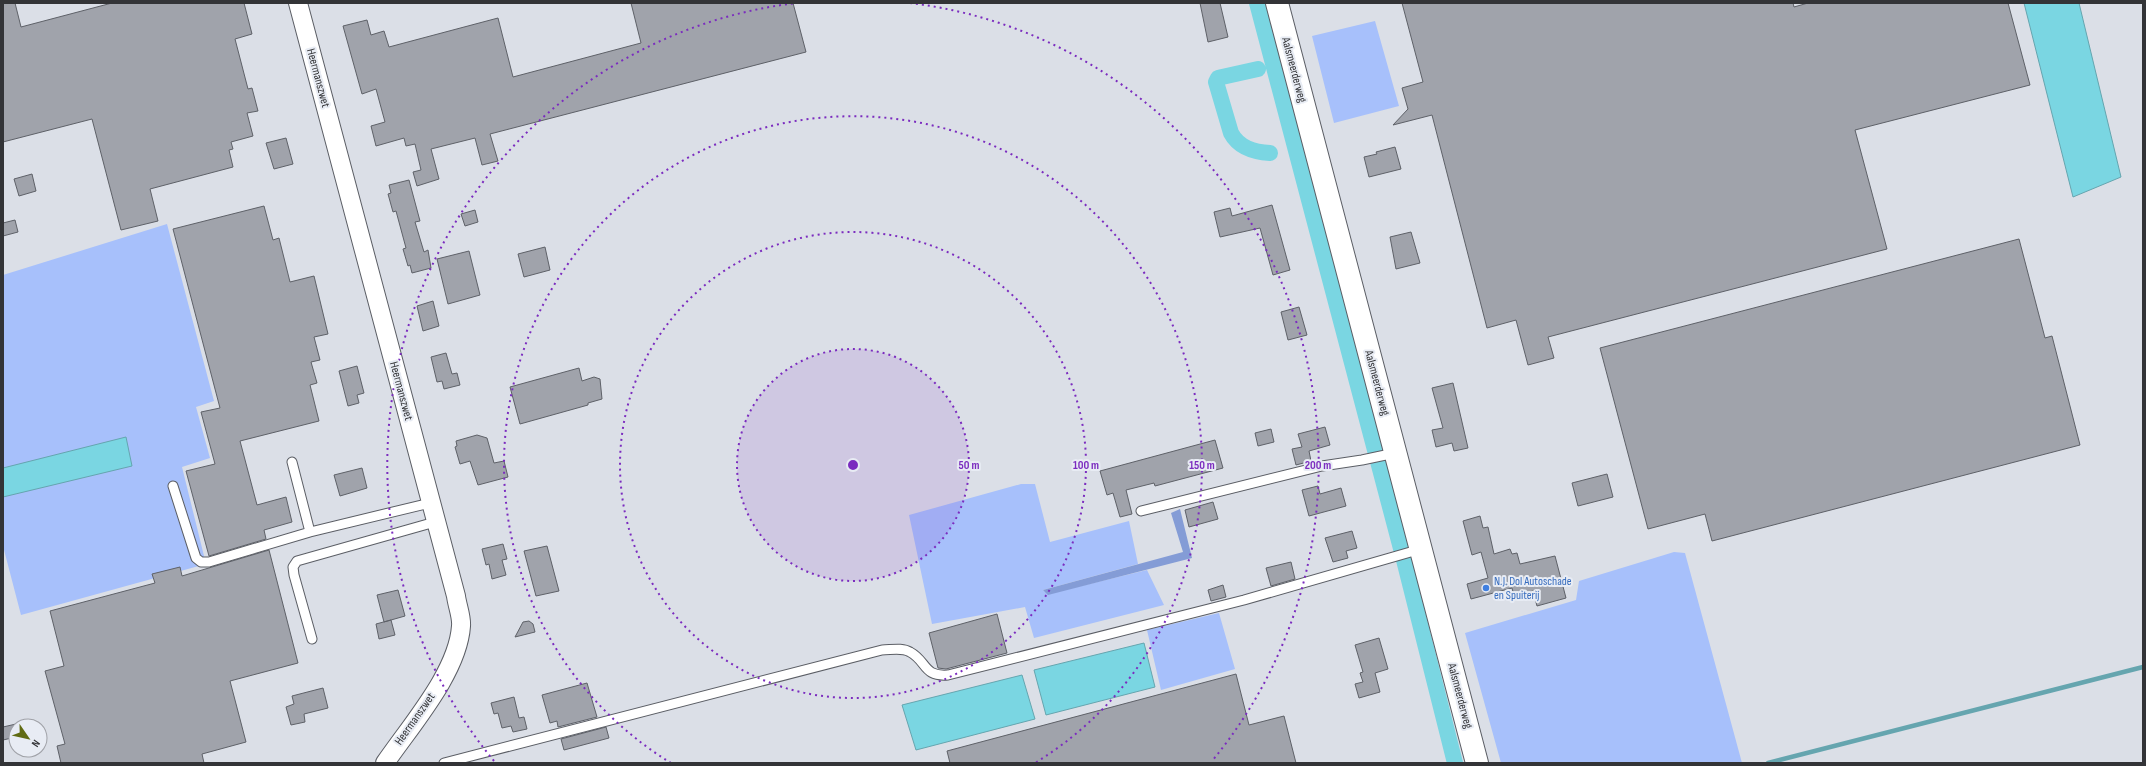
<svg xmlns="http://www.w3.org/2000/svg" width="2146" height="766" font-family="'Sofia Sans Condensed',sans-serif">
  <style>
    .green { fill: #a7c0fb }
    .forest { fill: #849cd6 }
    .water { fill: #7ad6e2; stroke: #65a5af }
    .lines { fill: none; stroke-linecap: round; stroke-linejoin: round }
    .stream { stroke: #65a5af; stroke-width: 4.5 }
    .canal { stroke: #7ad6e2; stroke-width: 16 }
    .building { fill: #a0a3ab; stroke: #5e6168 }
    .service-casing { stroke: #5b5e65; stroke-width: 11 }
    .minor-casing { stroke: #5b5e65; stroke-width: 20 }
    .tertiary-casing { stroke: #5b5e65; stroke-width: 24 }
    .service { stroke: #fff; stroke-width: 9 }
    .minor { stroke: #fff; stroke-width: 18 }
    .tertiary { stroke: #fff; stroke-width: 22 }
    .ring { fill: none; stroke: #7b2cbf; stroke-width: 2; stroke-dasharray: 2 4 }
    .shop-dot { fill: #3f7fe0; stroke: #e8ecf4; stroke-width: 1.5 }
    .labels { text-anchor: middle; dominant-baseline: central; stroke-width: 4; stroke-linejoin: round; paint-order: stroke }
    .street-label { font-size: 12px; fill: #333437; stroke: #e8ecf4 }
    .shop-label { font-size: 12px; fill: #366cbe; stroke: #e8ecf4; text-anchor: start }
    .centre { fill: #7b2cbf; stroke: #e8ecf4; stroke-width: 2 }
    .ring-label { font-size: 12px; text-anchor: middle; font-weight: bold; fill: #7b2cbf; stroke: #e8ecf4; stroke-width: 4; stroke-linejoin: round; paint-order: stroke }
  </style>
  <rect width="100%" height="100%" fill="#dbdfe7"/>
  <path class="green" d="M1375 21 1399 106 1334 123 1312 36Z
    M167 224 214 401 196 407 210 458 182 467 206 564 21 615 3 546V275Z
    M1021 484H1035L1050 542 1129 521 1138 564 1043 590 1048 594 1147 570 1164 605 1034 638 1025 607 932 624 909 515Z
    M1674 552 1685 553 1742 763H1501L1465 633 1576 600 1579 581Z
    M1219 613 1235 669 1161 690 1147 630Z"/>
  <path class="forest" d="M1180 509 1192 558 1048 595 1043 590 1183 552 1171 513Z"/>
  <path class="water" d="M2024 3H2079L2121 177 2073 197Z
    M126 437 132 466 3 497V468Z
    M1144 643 1155 687 1046 715 1034 670Z
    M1022 675 1035 719 916 750 902 705Z"/>
  <g class="lines">
    <path class="stream" d="M1768 763 2143 667"/>
    <path class="canal" d="M1257 3 1404 560 1455 763
      M1258 69 1222 77 1218 78 1216 82 1231 133C1239 148 1254 152 1270 153"/>
  </g>
  <path class="building" d="M3 3H15L21 27 112 3H244L252 34 235 39 248 89 252 88 258 111 247 113 253 136 231 142 233 149 229 150 233 167 150 189 158 221 121 230 92 119 3 142Z
    M631 3H793L806 52 490 134 498 161 482 165 475 138 431 149 439 179 417 186 413 172 421 170 415 144 406 146 404 138 376 146 371 126 385 122 376 89 362 94 343 26 367 20 371 35 384 31 389 47 498 18 513 77 641 43Z
    M1200 3H1220L1228 37 1208 42Z
    M1402 3H1793L1794 7 1808 3H2008L2030 85 1855 130 1887 249 1548 337 1554 358 1528 365 1516 320 1487 328 1432 115 1393 125 1408 109 1402 88 1423 82Z
    M286 138 293 164 274 169 266 143Z
    M1395 147 1401 169 1369 177 1364 157 1377 154 1376 152Z
    M32 174 36 191 19 196 14 179Z
    M409 180 420 221 415 222 424 252 428 250 431 268 412 273 410 265 408 266 403 249 406 248 396 211 393 212 388 194 391 193 389 185Z
    M1272 205 1290 270 1273 275 1260 228 1220 237 1214 212 1230 208 1232 216Z
    M264 206 273 240 279 238 290 282 314 276 328 334 314 337 320 360 311 362 317 383 310 385 319 421 240 441 257 505 286 497 292 522 264 530 266 539 209 556 186 471 215 464 201 412 220 408 173 229Z
    M475 210 478 222 465 226 461 214Z
    M15 220 18 232 3 236V223Z
    M1411 232 1420 263 1396 269 1390 237Z
    M2019 239 2045 338 2052 336 2080 445 1712 541 1705 514 1648 529 1600 348Z
    M545 247 550 270 524 277 518 254Z
    M469 251 480 295 448 304 437 259Z
    M433 301 439 326 423 331 417 306Z
    M1299 307 1307 335 1288 340 1281 312Z
    M446 353 452 374 457 373 460 385 444 389 442 381 437 382 431 357Z
    M357 366 364 393 357 395 359 403 348 406 339 371Z
    M579 368 582 381 594 377 600 379 602 399 588 403V405L520 424 510 387Z
    M1453 383 1468 448 1454 451 1452 443 1436 447 1432 430 1443 428 1432 388Z
    M1325 427 1330 445 1309 451 1311 461 1296 465 1292 449 1302 447 1298 434Z
    M1271 429 1274 442 1258 446 1255 433Z
    M477 435 487 438 494 463 504 461 508 477 478 485 470 461 460 464 455 447 457 446 456 441Z
    M1215 440 1223 468 1155 486 1154 483 1126 490 1132 514 1120 517 1113 493 1107 495 1100 471Z
    M362 468 367 488 340 496 334 475Z
    M1607 474 1613 497 1578 506 1572 483Z
    M1318 486 1320 494 1341 488 1346 506 1309 516 1302 490Z
    M1213 502 1218 519 1189 527 1185 510Z
    M1480 516 1483 528 1488 527 1494 554 1510 549 1512 554 1517 553 1520 564 1555 556 1566 598 1537 606 1533 591 1514 596 1512 588 1471 599 1467 584 1488 578 1481 552 1472 555 1463 521Z
    M1352 531 1357 548 1346 551 1348 558 1333 562 1325 538Z
    M503 544 507 559 502 560 506 575 492 579 489 564 486 565 482 549Z
    M547 546 559 591 536 596 524 551Z
    M269 550 298 663 230 681 246 742 202 754 204 763H61L57 746 65 744 45 671 64 666 50 611 155 583 152 574 180 567 182 576Z
    M1291 562 1295 579 1271 586 1266 568Z
    M1223 585 1226 597 1211 601 1208 590Z
    M398 590 405 616 384 622 377 595Z
    M997 614 1007 653 946 669 938 668 929 633Z
    M391 620 395 635 379 639 376 624Z
    M529 621 533 624 535 632 515 637 523 622Z
    M1379 638 1388 669 1375 673 1380 692 1359 698 1355 684 1363 682 1360 673 1363 672 1355 645Z
    M1236 674 1249 725 1284 716 1296 763H950L947 751Z
    M587 683 597 717 558 727 557 721 550 723 542 695Z
    M323 688 328 708 304 714 305 722 291 725 286 707 294 704 292 696Z
    M514 697 519 718 524 717 527 729 513 732 511 726 502 728 498 713 494 714 491 703Z
    M16 724V737L3 740V727Z
    M606 727 609 738 564 750 561 739Z"/>
  <g class="lines">
    <defs>
      <path id="service" d="M292 462 310 532 430 503
        M173 486 196 558 201 562H209L310 532
        M1141 511 1322 466 1362 460 1395 453
        M312 639 294 575 293 567 297 561 435 522
        M444 763 882 650C891 650 902 647 910 652 927 661 923 677 948 675L1244 600 1421 549"/>
      <path id="minor" d="M298 3 456 596C457 605 462 617 461 626 458 672 411 725 385 763"/>
      <path id="tertiary" d="M1277 3 1477 763"/>
    </defs>
    <use href="#service" class="service-casing"/>
    <use href="#minor" class="minor-casing"/>
    <use href="#tertiary" class="tertiary-casing"/>
    <use href="#service" class="service"/>
    <use href="#minor" class="minor"/>
    <use href="#tertiary" class="tertiary"/>
  </g>
  <circle cx="853" cy="465" r="116" fill="#7b2cbf" fill-opacity=".12"/>
  <g class="ring">
    <circle cx="853" cy="465" r="116"/>
    <circle cx="853" cy="465" r="233"/>
    <path d="M671 763A349 349 0 1 1 1035 763"/>
    <path d="M494 761A465 465 0 0 1 796 3M910 3A465 465 0 0 1 1212 761"/>
  </g>
  <circle class="shop-dot" cx="1486" cy="588" r="4"/>
  <g class="labels">
    <g class="street-label">
      <text transform="translate(1294 70) rotate(75)">Aalsmeerderweg</text>
      <text transform="translate(318 78) rotate(75)">Heermanszwet</text>
      <text transform="translate(1377 383) rotate(75)">Aalsmeerderweg</text>
      <text transform="translate(401 391) rotate(75)">Heermanszwet</text>
      <text transform="translate(1460 696) rotate(75)">Aalsmeerderweg</text>
      <text transform="translate(415 719) rotate(-55)">Heermanszwet</text>
    </g>
    <g class="shop-label">
      <text x="1494" y="581">N.J. Dol Autoschade<tspan x="1494" dy="14">en Spuiterij</tspan></text>
    </g>
  </g>
  <circle cx="853" cy="465" r="6" class="centre"/>
  <g class="ring-label">
    <text x="969" y="469">50 m</text>
    <text x="1086" y="469">100 m</text>
    <text x="1202" y="469">150 m</text>
    <text x="1318" y="469">200 m</text>
  </g>
  <rect width="2146" height="766" fill="none" stroke="#333437" stroke-width="8"/>
  <g transform="translate(28 738) rotate(124)"><circle r="19" fill="#e8ecf4" stroke="#a0a2a8"/>
  <path d="M0-3L7 15L0 10L-7 15Z" fill="#606b13"/>
  <text y="-6" font-size="11" font-weight="bold" text-anchor="middle" fill="#333437">N</text>
  </g>
</svg>
